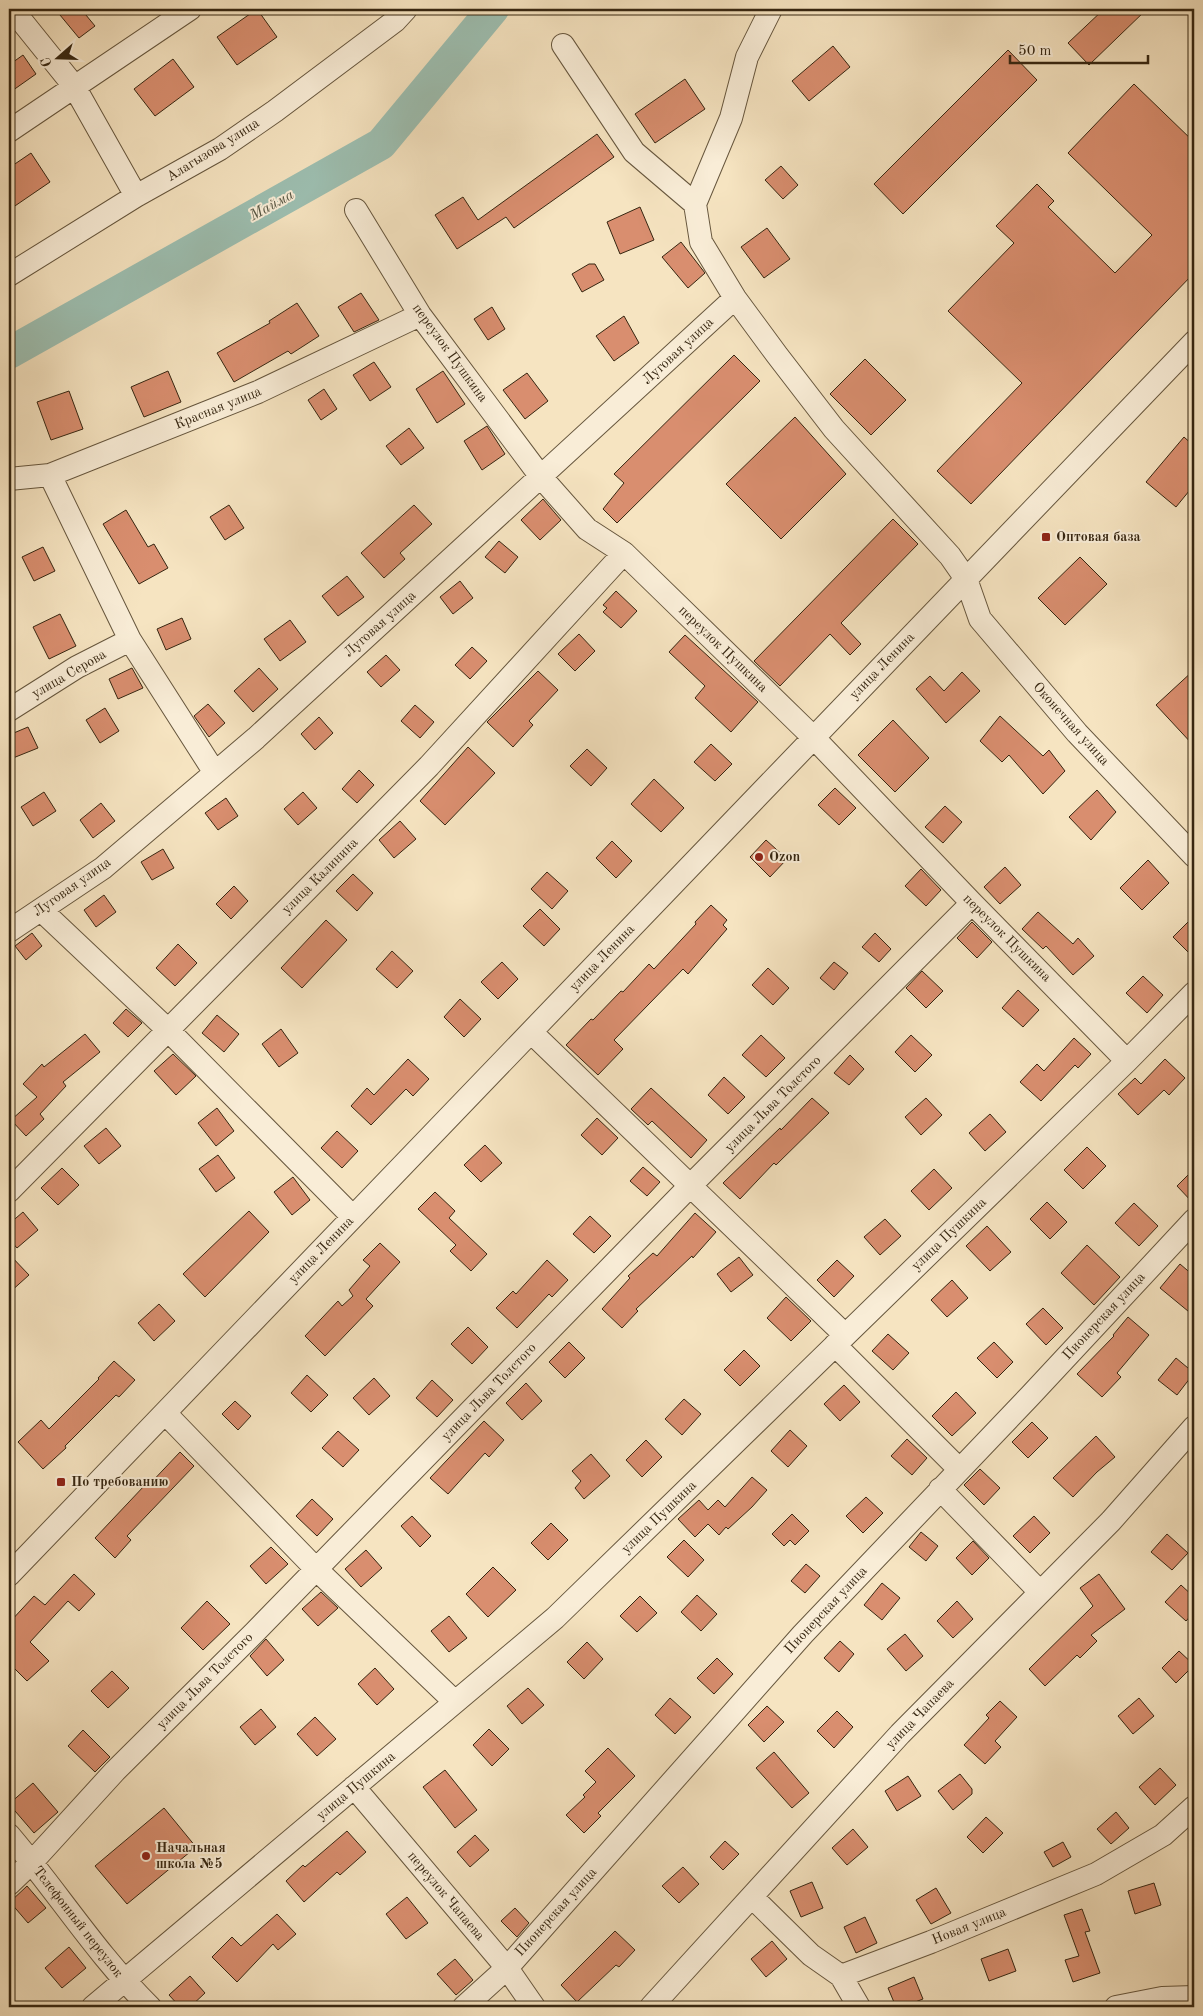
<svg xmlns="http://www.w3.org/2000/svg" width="1203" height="2016" font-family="'Old Standard TT',serif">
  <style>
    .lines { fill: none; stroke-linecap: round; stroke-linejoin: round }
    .river { stroke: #9dbfb1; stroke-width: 32 }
    .building { fill: #d98e6f; stroke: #362611 }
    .minor-casing { stroke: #66563d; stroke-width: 24 }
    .minor { stroke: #f9edd7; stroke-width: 22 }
    .poi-dot { fill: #8f2418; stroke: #f9edd7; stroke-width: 2 }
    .labels { text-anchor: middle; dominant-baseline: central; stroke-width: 4; stroke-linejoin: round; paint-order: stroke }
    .street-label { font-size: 14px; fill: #362611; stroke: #f9edd7 }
    .poi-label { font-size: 14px; font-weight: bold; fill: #362611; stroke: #f9edd7; text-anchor: start }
    .water-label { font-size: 15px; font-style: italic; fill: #555441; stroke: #f9edd7 }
  </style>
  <rect width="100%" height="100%" fill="#f6e4c1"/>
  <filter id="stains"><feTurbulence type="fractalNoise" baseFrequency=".004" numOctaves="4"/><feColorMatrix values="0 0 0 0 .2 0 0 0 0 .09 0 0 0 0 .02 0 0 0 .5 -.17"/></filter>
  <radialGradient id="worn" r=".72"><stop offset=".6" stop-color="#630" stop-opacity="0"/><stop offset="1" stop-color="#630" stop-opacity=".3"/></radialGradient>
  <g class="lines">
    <path class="river" d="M9 353 381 144 493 9"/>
  </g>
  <path class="building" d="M55 9H81L95 26 79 38Z
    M257 9 277 37 237 65 217 37Z
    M1104 9H1147L1089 65 1068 43Z
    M833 46 850 67 809 101 792 81Z
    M1008 50 1037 80 903 214 874 184Z
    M23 55 36 74 9 93V65Z
    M173 59 194 87 155 116 134 89Z
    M685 79 705 109 655 143 635 114Z
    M1134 84 1194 142V273L971 504 937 471 1022 383 948 311 1014 243 996 226 1037 184 1054 201 1048 207 1115 273 1152 235 1068 153Z
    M597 134 614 157 514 228 506 217 457 249 435 215 463 197 478 220Z
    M31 153 50 182 9 210V168Z
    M781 166 798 185 783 199 765 180Z
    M640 207 654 240 620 254 607 222Z
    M767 228 790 259 764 278 741 247Z
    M681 242 705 273 688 288 662 257Z
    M589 264H595L604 280 582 292 572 274Z
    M361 293 379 320 354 332 338 307Z
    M297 303 319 336 291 354 288 351 234 382 217 353 270 323 269 321Z
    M492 307 505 329 488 340 474 319Z
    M624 316 639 343 614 361 596 336Z
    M734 355 760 381 617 523 603 509 624 483 614 474Z
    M865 359 906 400 871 435 830 394Z
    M374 362 391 387 370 401 353 375Z
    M168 371 181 402 144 417 131 387Z
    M443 371 465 404 437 423 416 389Z
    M527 373 548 401 525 419 503 390Z
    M324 389 337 409 321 420 308 400Z
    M69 391 83 429 51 440 37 402Z
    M795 417 846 474 781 539 726 484Z
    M487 426 505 454 482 470 464 441Z
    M409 428 424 448 401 465 386 446Z
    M1184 437 1194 446V485L1176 507 1146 482Z
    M543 499 561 520 540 540 521 520Z
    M229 505 244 528 225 540 210 517Z
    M414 505 432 524 400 553 405 559 384 578 361 553Z
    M126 510 148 547 154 544 168 568 139 584 103 524Z
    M893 519 918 544 841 623 861 644 850 655 830 634 780 686 754 661Z
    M499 541 518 557 505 573 485 557Z
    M43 547 55 571 34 581 22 557Z
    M1080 557 1107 584 1065 625 1038 598Z
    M347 576 364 597 338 616 322 596Z
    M460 581 473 598 453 614 440 597Z
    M616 591 637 611 621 628 603 612 607 608 603 605Z
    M60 614 76 646 49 659 33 627Z
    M182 618 191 639 166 650 157 629Z
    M290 620 306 642 280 661 264 639Z
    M579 634 595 651 575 671 558 654Z
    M685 635 758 702 731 732 695 698 705 686 669 652Z
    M472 647 487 661 470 679 455 665Z
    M386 655 400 670 381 687 367 672Z
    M132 668 143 688 118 699 109 679Z
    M259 668 278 689 253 712 234 691Z
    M1194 670V746L1156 705Z
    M538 671 558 690 529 721 533 725 513 747 487 722Z
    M962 672 980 691 946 723 916 689 930 676 944 691Z
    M208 704 225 723 209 737 194 716Z
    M415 705 434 722 420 738 401 721Z
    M105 708 119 731 100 743 86 720Z
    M1000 716 1043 756 1049 750 1065 771 1043 794 1009 755 1002 762 980 741Z
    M319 717 333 733 315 750 301 734Z
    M893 720 929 758 895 792 858 755Z
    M28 727 38 748 13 758 9 750V735Z
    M711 744 732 764 715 781 694 762Z
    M468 747 495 773 445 825 420 801Z
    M587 749 607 768 591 786 570 766Z
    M359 770 374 785 357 803 342 789Z
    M654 779 684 808 661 832 631 804Z
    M835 788 856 808 839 825 818 805Z
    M1097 790 1116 812 1091 840 1069 817Z
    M44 792 56 811 33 826 21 807Z
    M303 792 317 808 298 825 284 809Z
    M226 798 238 816 218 830 205 813Z
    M101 803 115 821 93 838 80 820Z
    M945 806 962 822 943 843 925 827Z
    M400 821 416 839 394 858 379 840Z
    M766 840 787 859 770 877 750 857Z
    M612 841 632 861 616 878 596 858Z
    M163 849 174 868 152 880 141 862Z
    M1148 860 1169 883 1142 910 1120 888Z
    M1005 867 1021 885 1000 904 984 887Z
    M921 869 941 890 926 906 905 886Z
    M547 872 568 891 552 909 531 889Z
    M353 874 373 893 357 911 336 891Z
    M234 886 248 901 231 919 216 904Z
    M104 895 116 912 96 927 84 910Z
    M711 905 727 920 723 925 727 929 688 974 683 969 614 1040 623 1049 598 1075 566 1045 591 1019 593 1020 621 991 623 992 649 964 654 969 696 924 695 922Z
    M540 909 560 929 544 946 523 926Z
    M1038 912 1073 944 1078 938 1094 956 1073 975 1046 946 1043 949 1022 929Z
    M1194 916V958L1173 937Z
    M326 920 347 940 302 988 281 968Z
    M972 922 992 942 977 958 957 938Z
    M32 933 42 946 26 960 15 946Z
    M875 933 891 949 879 962 862 947Z
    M178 944 197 963 175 986 156 968Z
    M392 951 413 971 397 988 376 969Z
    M502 962 518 979 498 999 481 982Z
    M834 962 848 973 834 990 820 978Z
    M768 968 789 988 773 1005 752 985Z
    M922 971 943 991 926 1008 906 988Z
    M1143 976 1163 995 1147 1013 1126 993Z
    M1018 990 1039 1010 1023 1027 1002 1008Z
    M460 999 481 1019 464 1037 444 1017Z
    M126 1009 142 1023 128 1037 113 1023Z
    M217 1015 239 1034 224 1052 202 1033Z
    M281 1029 298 1053 279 1067 262 1044Z
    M85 1034 100 1052 63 1082 66 1086 40 1114 44 1119 26 1136 11 1120 37 1097 23 1084 42 1064 44 1067Z
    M761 1035 785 1058 766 1077 742 1055Z
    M911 1035 932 1055 915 1072 895 1052Z
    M1074 1038 1091 1054 1078 1068 1075 1065 1041 1101 1020 1082 1037 1064 1044 1071Z
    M173 1054 196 1076 176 1095 154 1071Z
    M850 1055 864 1069 849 1085 834 1073Z
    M408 1059 429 1079 413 1096 406 1089 371 1125 351 1106 367 1088 374 1095Z
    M1165 1059 1185 1078 1169 1095 1164 1090 1138 1115 1118 1094 1135 1078 1141 1084Z
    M724 1077 745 1097 728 1114 708 1095Z
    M651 1088 707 1140 691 1158 652 1121 648 1125 631 1109Z
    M812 1098 829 1113 776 1165 774 1163 740 1199 723 1183 780 1128 781 1130Z
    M926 1098 942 1115 921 1135 905 1117Z
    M217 1108 234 1131 216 1146 198 1123Z
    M990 1114 1006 1132 985 1151 969 1133Z
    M597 1118 618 1138 602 1155 581 1135Z
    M106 1128 121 1146 99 1164 84 1146Z
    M337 1131 358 1151 342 1168 321 1148Z
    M485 1145 502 1163 481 1182 464 1165Z
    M1087 1147 1106 1166 1083 1189 1064 1170Z
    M218 1155 235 1178 216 1192 199 1169Z
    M643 1167 660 1182 647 1196 630 1181Z
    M62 1168 79 1185 58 1205 41 1188Z
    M934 1169 952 1188 929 1210 911 1191Z
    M1194 1169V1204L1177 1186Z
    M293 1177 310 1200 292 1215 274 1192Z
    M435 1192 455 1211 449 1218 487 1254 471 1271 450 1251 456 1245 418 1209Z
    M1047 1202 1067 1222 1050 1239 1030 1219Z
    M1134 1203 1158 1226 1139 1246 1115 1223Z
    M249 1211 269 1232 205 1297 183 1274Z
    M23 1212 38 1230 17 1248 9 1239V1224Z
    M695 1213 716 1232 693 1258 692 1256 636 1309 638 1311 622 1328 602 1309 630 1278 628 1276 653 1253 657 1256Z
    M590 1216 611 1236 594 1253 573 1234Z
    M885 1219 901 1236 880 1255 864 1237Z
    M987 1226 1011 1252 990 1271 966 1246Z
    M380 1243 400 1262 366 1299 373 1306 325 1356 305 1336 338 1301 342 1306 353 1296 349 1290 370 1266 363 1260Z
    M1087 1245 1120 1277 1094 1305 1061 1273Z
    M9 1254 29 1275 9 1293Z
    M739 1257 753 1275 731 1292 717 1274Z
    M547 1260 568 1280 552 1297 549 1294 517 1328 496 1308 513 1291 516 1294Z
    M837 1260 854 1276 834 1297 817 1280Z
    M1180 1264 1194 1276V1316L1160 1288Z
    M952 1280 968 1298 947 1317 931 1300Z
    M786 1297 811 1321 791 1341 767 1318Z
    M159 1304 175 1321 154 1341 138 1323Z
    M1043 1308 1063 1328 1046 1345 1026 1324Z
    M1128 1317 1149 1335 1117 1373 1121 1377 1102 1397 1077 1374 1114 1336 1113 1335Z
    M468 1327 488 1347 472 1364 451 1344Z
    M888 1334 909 1353 893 1370 872 1351Z
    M569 1342 585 1358 565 1378 549 1362Z
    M994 1342 1013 1362 997 1378 977 1358Z
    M744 1350 760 1366 740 1386 724 1370Z
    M1176 1358 1194 1373 1177 1395 1158 1380Z
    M114 1361 135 1380 119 1397 116 1395 65 1446 66 1448 43 1469 18 1442 41 1420 49 1429 99 1379 98 1378Z
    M307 1375 328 1395 311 1412 291 1393Z
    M374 1378 390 1396 369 1415 353 1398Z
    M432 1380 453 1400 437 1417 416 1398Z
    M526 1383 542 1401 522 1420 506 1403Z
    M844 1385 860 1402 840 1421 824 1404Z
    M956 1392 976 1413 952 1436 932 1416Z
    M684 1399 701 1414 682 1435 665 1419Z
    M235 1401 251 1416 238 1430 222 1414Z
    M484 1421 504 1440 489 1457 485 1453 448 1494 430 1478Z
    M1032 1422 1048 1438 1028 1458 1012 1442Z
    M790 1430 807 1446 788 1467 771 1451Z
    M338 1431 359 1450 343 1467 322 1448Z
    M1096 1436 1115 1457 1097 1472 1073 1497 1053 1478Z
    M907 1439 927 1458 912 1475 891 1456Z
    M646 1440 662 1457 642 1477 626 1460Z
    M180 1452 194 1466 127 1536 131 1540 115 1558 95 1538 145 1485 147 1487Z
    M591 1454 610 1476 584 1499 575 1488 581 1481 572 1471Z
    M980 1469 1000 1488 984 1505 964 1485Z
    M752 1477 767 1490 752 1507 728 1529 726 1527 719 1535 708 1524 695 1537 678 1519 699 1500 708 1510 718 1500 725 1507Z
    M866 1497 883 1513 863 1533 846 1516Z
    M312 1499 333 1519 317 1536 296 1516Z
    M792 1514 809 1531 795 1545 790 1540 784 1546 772 1534Z
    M412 1516 431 1536 420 1547 401 1526Z
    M1034 1516 1050 1533 1030 1553 1013 1536Z
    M551 1523 568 1540 548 1560 531 1543Z
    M921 1532 938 1546 926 1561 909 1547Z
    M1167 1534 1188 1553 1172 1570 1151 1552Z
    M684 1540 704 1560 688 1577 667 1557Z
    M973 1541 989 1558 972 1575 956 1558Z
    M271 1547 288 1564 266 1584 250 1566Z
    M366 1550 382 1568 361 1587 345 1569Z
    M806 1564 820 1576 805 1593 791 1581Z
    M493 1567 516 1590 488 1617 466 1594Z
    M74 1574 95 1594 79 1611 68 1601 30 1642 49 1661 27 1681 9 1663V1623L34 1596 45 1605Z
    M1099 1574 1125 1609 1091 1635 1097 1641 1080 1658 1077 1655 1045 1686 1029 1669 1093 1606 1080 1588Z
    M882 1583 900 1598 882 1620 864 1605Z
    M1181 1585 1194 1597V1612L1186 1621 1165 1602Z
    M321 1592 338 1608 318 1626 302 1609Z
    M697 1595 717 1614 701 1631 681 1612Z
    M640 1596 657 1613 637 1632 620 1616Z
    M207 1601 230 1624 203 1650 181 1628Z
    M957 1601 973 1619 953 1638 937 1621Z
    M449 1616 467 1638 449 1652 431 1631Z
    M905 1634 923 1656 906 1671 887 1649Z
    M266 1639 284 1660 267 1676 250 1656Z
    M840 1641 854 1654 839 1672 824 1658Z
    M587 1642 603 1659 584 1679 567 1662Z
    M1179 1651 1194 1665 1176 1683 1162 1668Z
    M717 1658 733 1674 714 1694 697 1678Z
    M375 1668 394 1689 377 1705 358 1684Z
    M112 1671 129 1688 108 1708 91 1691Z
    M528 1688 544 1705 522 1724 507 1706Z
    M670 1698 691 1717 675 1734 655 1715Z
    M1139 1698 1154 1716 1133 1734 1118 1716Z
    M1000 1701 1017 1717 995 1741 1001 1747 985 1764 964 1745 989 1718 986 1715Z
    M767 1706 784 1722 764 1742 748 1725Z
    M261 1709 276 1727 255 1745 240 1727Z
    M837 1711 853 1727 834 1748 817 1731Z
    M315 1717 336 1739 317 1756 297 1734Z
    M489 1729 509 1749 492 1766 473 1745Z
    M83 1730 110 1757 95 1772 68 1746Z
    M608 1748 635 1776 598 1813 601 1816 584 1833 566 1815 585 1797 583 1795 596 1782 585 1771Z
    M774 1752 809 1793 792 1808 756 1768Z
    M1160 1768 1176 1785 1155 1805 1139 1787Z
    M445 1770 477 1810 455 1828 423 1787Z
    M960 1774 972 1789V1794L953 1810 938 1791Z
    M908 1776 921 1796 897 1811 885 1791Z
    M33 1783 58 1812 34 1833 9 1804Z
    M164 1808 196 1847 127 1904 95 1866Z
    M1116 1812 1129 1828 1111 1844 1097 1829Z
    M986 1817 1003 1833 983 1853 967 1837Z
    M853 1829 868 1847 847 1865 832 1848Z
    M347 1831 366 1852 340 1875 337 1872 304 1902 286 1881 303 1865 305 1867Z
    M475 1835 489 1850 470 1867 457 1852Z
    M725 1841 739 1854 723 1870 710 1857Z
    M1063 1842 1071 1857 1053 1867 1044 1852Z
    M683 1867 699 1884 679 1903 662 1886Z
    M812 1882 823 1908 801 1917 790 1891Z
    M1154 1883 1161 1905 1135 1914 1128 1891Z
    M27 1886 46 1908 28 1923 10 1902Z
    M936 1888 951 1913 931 1924 916 1900Z
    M407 1897 428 1923 406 1939 386 1914Z
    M515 1908 529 1923 517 1937 501 1921Z
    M1082 1909 1090 1931 1085 1932 1100 1973 1073 1982 1065 1960 1079 1956 1064 1915Z
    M277 1914 296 1934 278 1950 273 1944 237 1982 212 1957 232 1937 241 1946Z
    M865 1917 877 1943 856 1953 844 1927Z
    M615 1931 635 1950 619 1967 616 1965 577 2002 561 1985Z
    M772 1941 787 1959 766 1977 751 1959Z
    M69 1947 86 1968 62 1988 45 1968Z
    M1008 1949 1016 1971 989 1981 981 1959Z
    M455 1959 473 1980 456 1995 437 1974Z
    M190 1976 205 1993 190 2007H180L169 1995Z
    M914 1977 923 1999 902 2007H896L888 1988Z"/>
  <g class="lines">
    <defs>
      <path id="minor" d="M12 9 74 86 136 196
        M563 45 634 152 695 204 701 242 735 298 777 355 834 429 950 556 966 579 980 619 1077 733 1194 856
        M9 131 190 9
        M695 204 731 118 747 57 771 9
        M356 210 420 315 541 477 587 529 624 553 814 738 972 903 1127 1061
        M9 275 136 196 220 149 275 111 395 21 406 9
        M50 475 130 640 215 773
        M9 479 50 475 258 392 420 315
        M9 710 77 667 130 640
        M41 910 168 1030 353 1217
        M9 931 103 868 256 738 735 298
        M531 1032 845 1335
        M9 1191 429 766 624 553
        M835 1345 959 1469
        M165 1413 316 1569 455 1702
        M940 1489 1040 1592
        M9 1575 1194 342
        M354 1787 507 1968 534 2007
        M9 1835C57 1891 97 1955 150 2007
        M9 1884 32 1862 115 1771 255 1632 690 1186 972 903
        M752 1897 811 1955 841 1976 931 1942 1096 1874 1163 1835 1194 1807
        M841 1976 859 2007
        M93 2007 555 1618 1127 1061 1194 993
        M464 2007 507 1968 803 1634 1030 1396 1194 1220
        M651 2007 900 1734 1111 1521 1194 1427
        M1116 2007 1162 1998 1194 1997"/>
    </defs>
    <use href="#minor" class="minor-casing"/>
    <use href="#minor" class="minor"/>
  </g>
  <g class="poi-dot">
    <rect x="1041" y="532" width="10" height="10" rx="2.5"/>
    <circle cx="759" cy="857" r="5"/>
    <rect x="56" y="1477" width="10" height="10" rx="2.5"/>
    <circle cx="146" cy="1856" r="5"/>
  </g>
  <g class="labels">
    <g class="street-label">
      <text transform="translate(213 150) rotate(-32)">Алагызова улица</text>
      <text transform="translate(678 351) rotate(-43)">Луговая улица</text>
      <text transform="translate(450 353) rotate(54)">переулок Пушкина</text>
      <text transform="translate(218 408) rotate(-22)">Красная улица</text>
      <text transform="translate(380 624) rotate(-42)">Луговая улица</text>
      <text transform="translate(723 649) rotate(44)">переулок Пушкина</text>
      <text transform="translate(882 666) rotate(-46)">улица Ленина</text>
      <text transform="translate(69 674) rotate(-30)">улица Серова</text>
      <text transform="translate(1071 724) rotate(48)">Оконечная улица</text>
      <text transform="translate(320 876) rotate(-45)">улица Калинина</text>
      <text transform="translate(72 887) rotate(-35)">Луговая улица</text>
      <text transform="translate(1007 938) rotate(45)">переулок Пушкина</text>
      <text transform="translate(602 958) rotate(-46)">улица Ленина</text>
      <text transform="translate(773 1104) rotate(-45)">улица Льва Толстого</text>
      <text transform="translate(949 1234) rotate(-44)">улица Пушкина</text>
      <text transform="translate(321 1250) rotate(-46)">улица Ленина</text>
      <text transform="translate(1104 1316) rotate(-47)">Пионерская улица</text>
      <text transform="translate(489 1392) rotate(-46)">улица Льва Толстого</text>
      <text transform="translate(659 1517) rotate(-44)">улица Пушкина</text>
      <text transform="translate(826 1610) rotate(-47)">Пионерская улица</text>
      <text transform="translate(205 1681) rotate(-45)">улица Льва Толстого</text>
      <text transform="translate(920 1714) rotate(-46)">улица Чапаева</text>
      <text transform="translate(356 1786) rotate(-40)">улица Пушкина</text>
      <text transform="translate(446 1896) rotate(50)">переулок Чапаева</text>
      <text transform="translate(556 1912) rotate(-48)">Пионерская улица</text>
      <text transform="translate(78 1922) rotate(52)">Телефонный переулок</text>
      <text transform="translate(969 1926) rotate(-22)">Новая улица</text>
    </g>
    <g class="poi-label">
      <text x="1056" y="537">Оптовая база</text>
      <text x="769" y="857">Ozon</text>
      <text x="71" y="1482">По требованию</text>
      <text x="156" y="1848">Начальная<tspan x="156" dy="16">школа №5</tspan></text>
    </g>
    <g class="water-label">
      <text transform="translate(272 206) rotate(-29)">Майма</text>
    </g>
  </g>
  <rect width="1203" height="2016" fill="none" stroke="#f6e4c1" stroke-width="30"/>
  <rect x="10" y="10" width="1183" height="1996" fill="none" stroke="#362611" stroke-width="2.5"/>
  <rect x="15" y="15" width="1173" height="1986" fill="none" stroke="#362611"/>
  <g transform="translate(58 58) rotate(250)" stroke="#f9edd7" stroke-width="4" paint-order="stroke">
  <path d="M0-4L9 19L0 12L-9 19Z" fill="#362611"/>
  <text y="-8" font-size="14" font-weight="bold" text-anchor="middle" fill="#362611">С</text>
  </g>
  <path d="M1010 55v8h138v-8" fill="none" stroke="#362611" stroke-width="2.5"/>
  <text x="1018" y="55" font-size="15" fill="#362611" stroke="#f9edd7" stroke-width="4" paint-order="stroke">50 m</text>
  <rect width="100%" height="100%" filter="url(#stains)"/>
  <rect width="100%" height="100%" fill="url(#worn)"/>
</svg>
